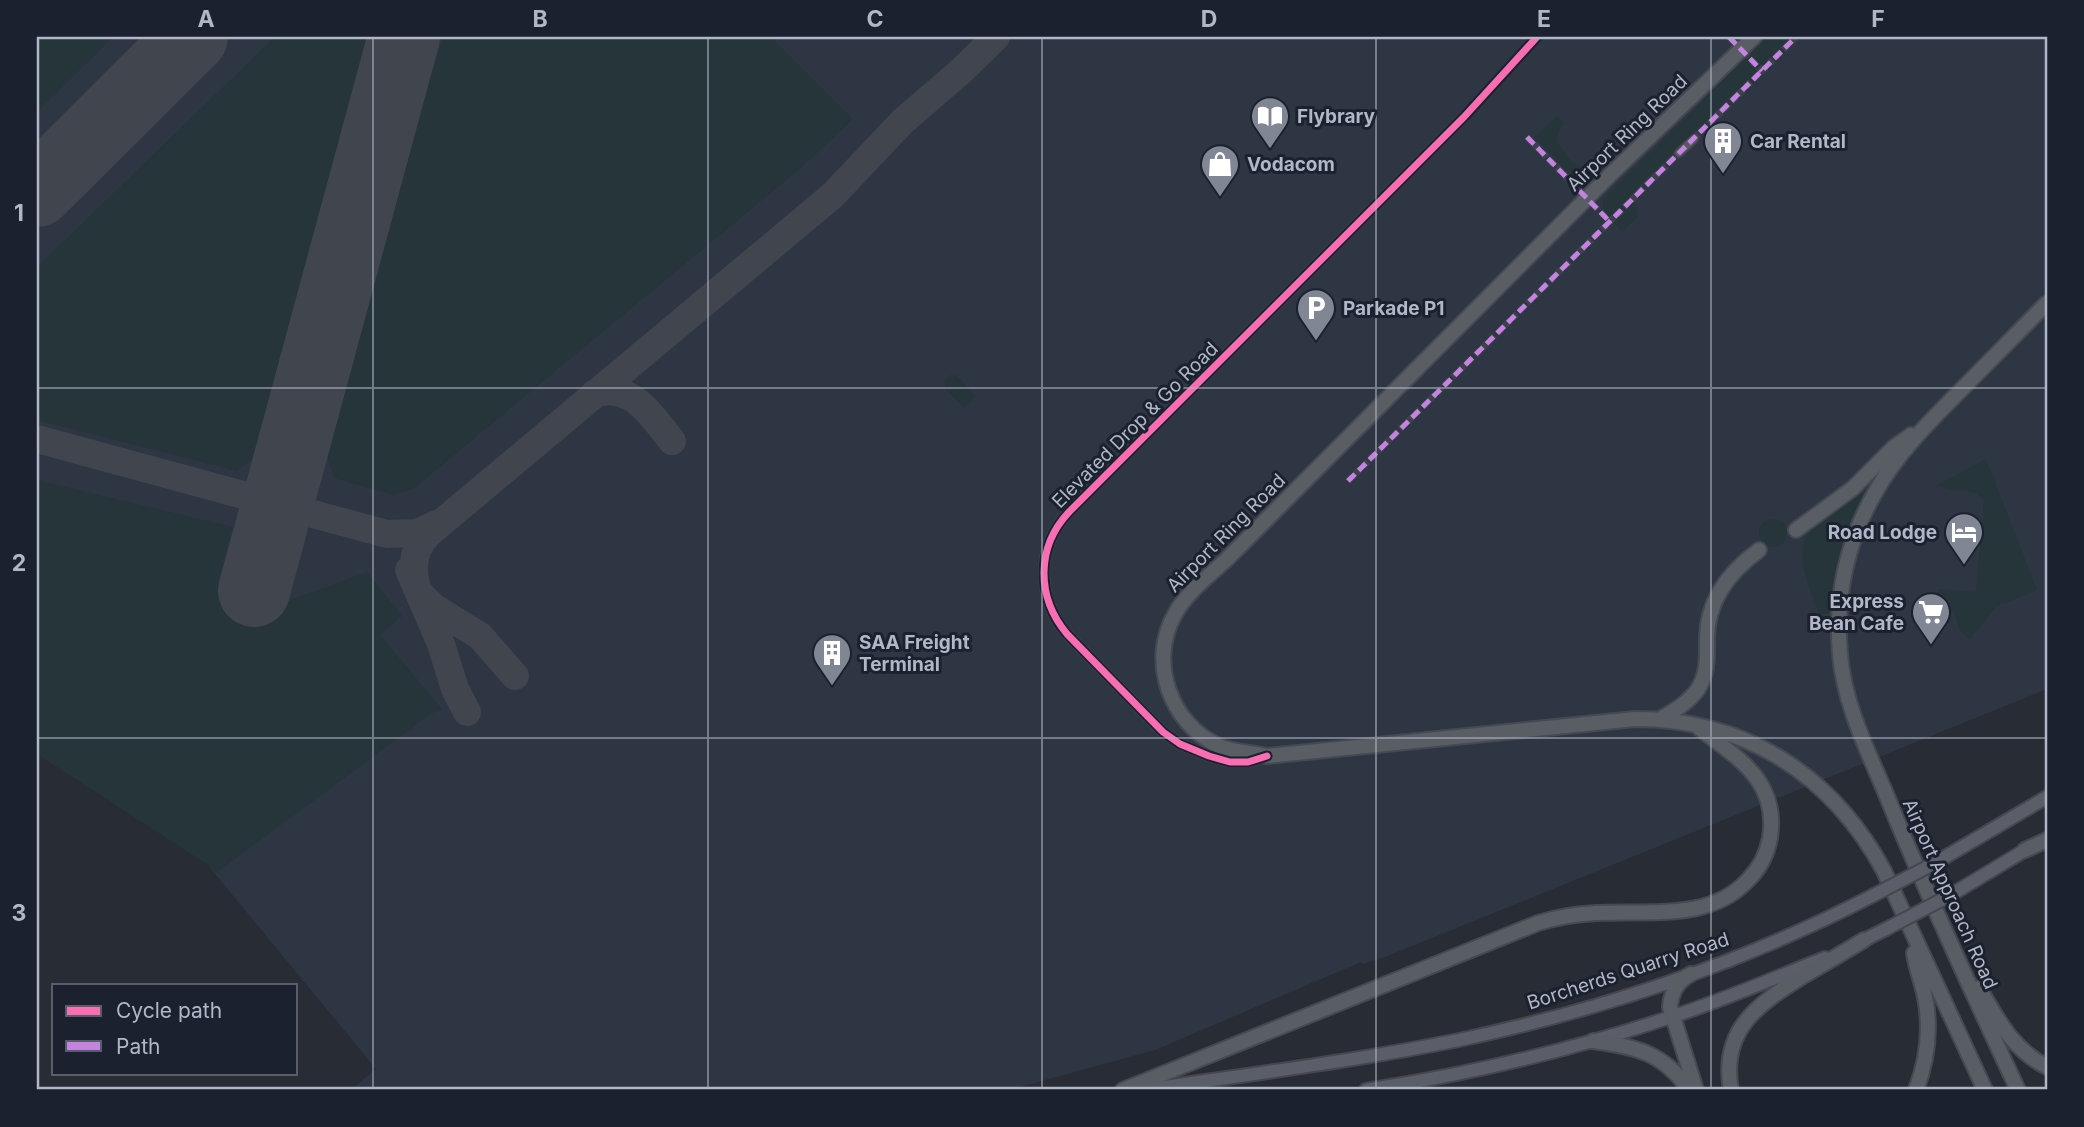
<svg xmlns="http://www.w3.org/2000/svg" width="2084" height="1127" font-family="Inter,sans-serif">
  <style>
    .airport { fill: #2e3644 }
    .green { fill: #25353a }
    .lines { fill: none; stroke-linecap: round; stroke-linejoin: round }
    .taxiway { stroke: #41454d; stroke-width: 28 }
    .runway { stroke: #41454d; stroke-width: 72 }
    .pedestrian-tunnel { stroke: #3c414a; stroke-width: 7; stroke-dasharray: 7 3.5; stroke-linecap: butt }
    .minor-tunnel { stroke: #3c414a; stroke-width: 9; stroke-dasharray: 9 4.5; stroke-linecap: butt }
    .pedestrian-casing { stroke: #44474d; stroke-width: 10 }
    .minor-casing { stroke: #44474d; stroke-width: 12 }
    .secondary-casing { stroke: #44474d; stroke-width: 16 }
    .primary-casing { stroke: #454951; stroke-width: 18 }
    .pedestrian { stroke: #575a62; stroke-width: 7 }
    .minor { stroke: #575a62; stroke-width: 9 }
    .secondary { stroke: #5a5e68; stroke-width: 12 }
    .primary { stroke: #595d64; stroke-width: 14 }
    .secondary-bridge-casing { stroke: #44474d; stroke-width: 16; stroke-linecap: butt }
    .secondary-bridge { stroke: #5a5e68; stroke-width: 12 }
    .quiet { stroke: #c483df; stroke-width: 5; stroke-dasharray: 10 5; stroke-linecap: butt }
    .cycleway-casing { stroke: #1b212f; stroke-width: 11 }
    .cycleway { stroke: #f96db3; stroke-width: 7 }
    .grid { fill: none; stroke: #b0b7c6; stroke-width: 2; stroke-opacity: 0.55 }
    .labels { text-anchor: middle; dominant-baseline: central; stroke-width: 6; stroke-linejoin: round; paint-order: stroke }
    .poi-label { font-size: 19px; font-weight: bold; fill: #b0b7c6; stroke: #1b212f; text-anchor: start }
    .street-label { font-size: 19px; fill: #b0b7c6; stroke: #1b212f }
    .neatline { fill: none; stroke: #b0b7c6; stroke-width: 2.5 }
    .grid-label { font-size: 23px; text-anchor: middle; font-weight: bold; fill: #b0b7c6 }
  </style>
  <rect width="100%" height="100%" fill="#282c34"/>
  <path class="airport" d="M37 37H2047V689L1385 957 1363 964 1361 962 1155 1050 1009 1090H351L376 1069 207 864 37 754Z"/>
  <path class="green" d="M37 37H113L37 112Z
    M275 37H369L255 457 237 471 37 420V267Z
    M443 37H771L853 119 802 167 413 489 393 495 334 478 328 459 338 383Z
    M1767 37H1789L1782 45 1788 51 1744 95 1737 89 1629 196 1635 203 1638 217 1622 232 1603 210V199Z
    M1557 115 1564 122 1558 133 1557 142 1572 162 1589 171 1579 183 1534 138Z
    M951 375 957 376 976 396 964 408 945 389 946 379Z
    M1986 459 2037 590 1997 606 1970 639 1961 632 1954 612 1935 614 1939 589 1976 592 1984 500C1974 490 1968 491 1955 491 1949 491 1943 487 1937 485Z
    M37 480 233 527 218 582 288 601 367 572 402 616 380 635 443 710 432 713 216 873 207 864 37 754Z
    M1857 492 1865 495 1845 542 1834 575 1828 614H1819C1810 588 1790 549 1813 525 1825 513 1843 503 1857 492Z
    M1759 533a14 14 0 1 1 28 0a14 14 0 1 1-28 0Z"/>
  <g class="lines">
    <path class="taxiway" d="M594 394C632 381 652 417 672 441
      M37 439 387 534 417 533 439 523
      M409 570 441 644 455 689 467 712
      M417 588C411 568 413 549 428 534L833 195 903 121 960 72 996 37
      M421 595 433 607 480 636 515 676"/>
    <path class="runway" d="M37 191 192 37
      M254 591 404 37"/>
    <path class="pedestrian-tunnel" d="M1729 37 1762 71
      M1527 137 1610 222
      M1694 139 1796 37
      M1348 481 1679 153"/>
    <path class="minor-tunnel" d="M1464 117 1537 37"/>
    <defs>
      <path id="pedestrian" d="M1679 153 1694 139"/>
      <path id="minor" d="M1265 757 1248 762H1230L1209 756 1180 744 1163 732 1067 634C1036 597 1036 547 1069 512L1464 117"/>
      <path id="secondary" d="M1935 863 2047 797
        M1949 896 2032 846
        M1858 943 1886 929
        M1145 1090C1250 1074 1355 1061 1459 1040 1601 1010 1742 963 1872 896
        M1366 1090C1470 1074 1572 1050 1671 1017 1724 1000 1774 978 1825 958"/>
      <path id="primary" d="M1754 37 1611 174 1227 559C1209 576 1187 592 1175 614 1148 661 1170 724 1219 746 1235 753 1250 752 1267 756L1635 719C1746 719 1832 775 1884 871L1985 1090
        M1796 530 1852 489 1893 448 1911 435
        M1660 719C1674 711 1689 702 1698 689 1708 673 1707 658 1707 641 1706 602 1729 572 1759 550
        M2025 850 2047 840
        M1914 953C1916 968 1922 982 1925 997 1931 1028 1927 1061 1916 1090
        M1691 974C1677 981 1671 992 1670 1007L1696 1090
        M1979 988C1998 1020 2013 1050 2047 1067
        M1593 1041C1636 1047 1663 1052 1689 1090
        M1123 1090 1538 923C1557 917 1577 914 1596 913 1648 910 1709 922 1748 880 1759 869 1767 854 1770 838 1779 780 1737 758 1699 728
        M1731 1090C1720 1030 1758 1004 1803 976 1824 964 1844 952 1864 940
        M2018 1090C1972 992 1927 895 1886 794 1867 749 1844 704 1840 654 1835 597 1847 541 1876 491 1897 454 1928 423 1958 393 1988 363 2017 333 2047 303"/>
    </defs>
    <use href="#pedestrian" class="pedestrian-casing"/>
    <use href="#minor" class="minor-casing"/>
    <use href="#secondary" class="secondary-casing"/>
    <use href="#primary" class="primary-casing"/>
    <use href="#pedestrian" class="pedestrian"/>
    <use href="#minor" class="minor"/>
    <use href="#secondary" class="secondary"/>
    <use href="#primary" class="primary"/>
    <defs>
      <path id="secondary-bridge" d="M1872 896 1935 863
        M1886 929 1949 896"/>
    </defs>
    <use href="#secondary-bridge" class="secondary-bridge-casing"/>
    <use href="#secondary-bridge" class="secondary-bridge"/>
    <path class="quiet" d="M1729 37 1762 71
      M1527 137 1610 222
      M1348 481 1796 37"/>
    <defs>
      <path id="cycleway" d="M1267 756 1248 762H1230L1209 756 1180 744 1163 732 1067 634C1036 597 1036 547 1069 512L1464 117 1537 37"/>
    </defs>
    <use href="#cycleway" class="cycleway-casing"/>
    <use href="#cycleway" class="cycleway"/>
  </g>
  <path class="grid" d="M373 37V1090M708 37V1090M1042 37V1090M1376 37V1090M1711 37V1090M37 388H2047M37 738H2047"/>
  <defs>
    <symbol id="library-pin" viewBox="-11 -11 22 30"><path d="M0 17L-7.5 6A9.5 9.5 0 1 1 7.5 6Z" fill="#808693" stroke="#1b212f"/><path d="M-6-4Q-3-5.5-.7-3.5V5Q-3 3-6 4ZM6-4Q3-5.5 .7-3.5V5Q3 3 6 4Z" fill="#fff"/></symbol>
    <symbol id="building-pin" viewBox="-11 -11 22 30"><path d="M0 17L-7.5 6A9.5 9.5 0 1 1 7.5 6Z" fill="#808693" stroke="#1b212f"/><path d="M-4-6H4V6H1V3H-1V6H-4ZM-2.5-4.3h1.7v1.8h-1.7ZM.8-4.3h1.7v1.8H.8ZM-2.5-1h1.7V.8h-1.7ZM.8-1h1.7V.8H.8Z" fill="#fff"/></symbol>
    <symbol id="shop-pin" viewBox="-11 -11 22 30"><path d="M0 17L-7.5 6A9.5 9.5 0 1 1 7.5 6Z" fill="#808693" stroke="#1b212f"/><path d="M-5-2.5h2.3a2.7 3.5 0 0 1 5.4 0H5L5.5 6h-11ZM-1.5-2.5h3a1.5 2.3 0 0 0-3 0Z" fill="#fff"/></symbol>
    <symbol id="parking-pin" viewBox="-11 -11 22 30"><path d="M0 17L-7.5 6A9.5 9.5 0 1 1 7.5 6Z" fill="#808693" stroke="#1b212f"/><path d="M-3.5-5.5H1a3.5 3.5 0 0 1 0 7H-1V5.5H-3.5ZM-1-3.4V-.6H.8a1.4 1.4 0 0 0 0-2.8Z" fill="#fff"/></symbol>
    <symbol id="hotel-pin" viewBox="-11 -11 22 30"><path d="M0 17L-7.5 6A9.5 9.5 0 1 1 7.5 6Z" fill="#808693" stroke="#1b212f"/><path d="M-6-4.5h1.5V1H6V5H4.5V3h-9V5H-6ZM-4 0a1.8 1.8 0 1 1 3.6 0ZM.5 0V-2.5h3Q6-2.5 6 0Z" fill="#fff"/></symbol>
    <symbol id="supermarket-pin" viewBox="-11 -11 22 30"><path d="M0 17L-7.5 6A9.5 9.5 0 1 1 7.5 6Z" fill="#808693" stroke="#1b212f"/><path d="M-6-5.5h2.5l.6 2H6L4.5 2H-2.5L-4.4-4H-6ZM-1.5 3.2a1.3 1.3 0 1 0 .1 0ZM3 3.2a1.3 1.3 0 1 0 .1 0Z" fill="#fff"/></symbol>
  </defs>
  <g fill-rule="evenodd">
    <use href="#library-pin" x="1248" y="94" width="44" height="60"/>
    <use href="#building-pin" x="1701" y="119" width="44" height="60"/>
    <use href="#shop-pin" x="1198" y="142" width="44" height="60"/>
    <use href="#parking-pin" x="1294" y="286" width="44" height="60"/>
    <use href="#hotel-pin" x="1942" y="510" width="44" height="60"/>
    <use href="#supermarket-pin" x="1909" y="590" width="44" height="60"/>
    <use href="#building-pin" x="810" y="631" width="44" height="60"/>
  </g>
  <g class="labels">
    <g class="poi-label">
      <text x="1297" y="116">Flybrary</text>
      <text x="1750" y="141">Car Rental</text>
      <text x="1247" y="164">Vodacom</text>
      <text x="1343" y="308">Parkade P1</text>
      <text x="1937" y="532" text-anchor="end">Road Lodge</text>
      <text x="1904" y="601" text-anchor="end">Express<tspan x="1904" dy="22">Bean Cafe</tspan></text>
      <text x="859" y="642">SAA Freight<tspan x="859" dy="22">Terminal</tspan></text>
    </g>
    <g class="street-label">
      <text transform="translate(1627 133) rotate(-44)">Airport Ring Road</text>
      <text transform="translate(1135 425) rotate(-45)">Elevated Drop &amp; Go Road</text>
      <text transform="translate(1226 533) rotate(-45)">Airport Ring Road</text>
      <text transform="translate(1950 894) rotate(66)">Airport Approach Road</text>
      <text transform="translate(1628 971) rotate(-18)">Borcherds Quarry Road</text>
    </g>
  </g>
  <rect width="2084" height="1127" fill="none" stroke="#1b212f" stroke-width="77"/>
  <rect x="52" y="984" width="245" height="91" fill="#1b212f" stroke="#575d6b" stroke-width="2"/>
  <rect x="66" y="1006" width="35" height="10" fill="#f96db3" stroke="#575d6b" stroke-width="2"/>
  <text x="116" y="1018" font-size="21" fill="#b0b7c6">Cycle path</text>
  <rect x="66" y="1041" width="35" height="10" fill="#c483df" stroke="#575d6b" stroke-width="2"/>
  <text x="116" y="1054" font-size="21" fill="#b0b7c6">Path</text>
  <rect x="38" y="38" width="2008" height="1050" class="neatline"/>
  <g class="grid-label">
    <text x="206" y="27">A</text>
    <text x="540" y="27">B</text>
    <text x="875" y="27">C</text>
    <text x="1209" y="27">D</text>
    <text x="1544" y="27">E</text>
    <text x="1878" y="27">F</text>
    <text x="19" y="221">1</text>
    <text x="19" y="571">2</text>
    <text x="19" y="921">3</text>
  </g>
</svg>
